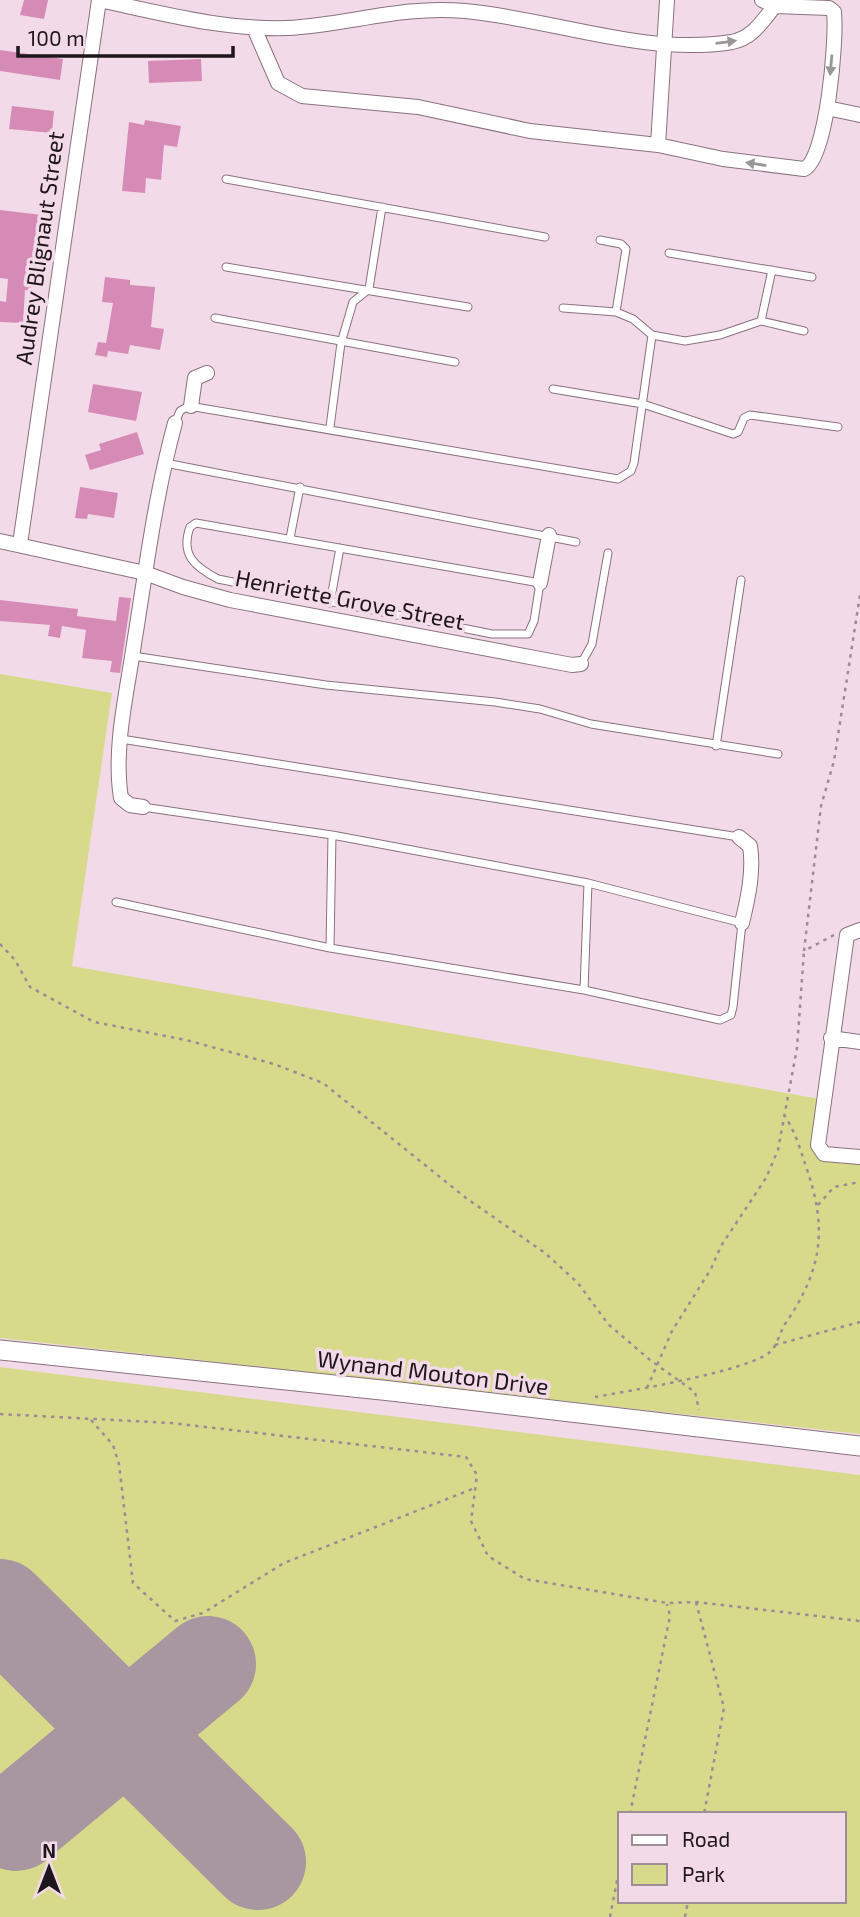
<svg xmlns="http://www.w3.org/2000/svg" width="860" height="1917" font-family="'Exo 2',sans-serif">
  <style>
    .green { fill: #d8da8b; fill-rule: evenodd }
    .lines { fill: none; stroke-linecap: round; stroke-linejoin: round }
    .runway { stroke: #a896a0; stroke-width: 96 }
    .building { fill: #d68bb7 }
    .lane-casing { stroke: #89727f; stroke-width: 9 }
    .street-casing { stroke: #89727f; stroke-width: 16 }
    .secondary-casing { stroke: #89727f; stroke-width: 21 }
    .path { stroke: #9e8b95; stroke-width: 2.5; stroke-dasharray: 3.5 5; stroke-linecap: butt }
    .lane { stroke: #fff; stroke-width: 7 }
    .street { stroke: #fff; stroke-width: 14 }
    .secondary { stroke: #fff; stroke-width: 19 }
    .oneway { fill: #9a9698 }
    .labels { text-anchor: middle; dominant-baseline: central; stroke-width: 7; stroke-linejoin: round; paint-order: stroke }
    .street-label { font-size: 23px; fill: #1e161a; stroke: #f3dae8 }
  </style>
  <rect width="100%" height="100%" fill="#f3dae8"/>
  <path class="green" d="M0 674 112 693 72 966 820 1099 814 1153 860 1158V1434L0 1338Z
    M0 1367 860 1475V1917H0ZM620 1814H844V1901H620Z"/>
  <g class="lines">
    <path class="runway" d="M0 1607 258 1862
      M16 1823 208 1664"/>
  </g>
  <path class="building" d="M24 0H48L44 19 20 15Z
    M0 50 63 59 60 80 0 71Z
    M201 59 202 81 149 83 148 61Z
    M12 106 54 111 52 133 9 129Z
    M145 120 181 126 177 147 164 145 161 180 146 178 145 193 122 191 129 122 144 125Z
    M0 210 42 215 31 291 25 290 23 323 0 322V301L6 302 8 279 0 278Z
    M105 277 130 280V285L155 287 151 327 164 329 160 350 130 345 128 354 108 351 107 357 95 355 98 342 106 343 113 303 102 302Z
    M93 384 142 392 136 421 88 412Z
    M137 432 144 454 90 470 85 455 101 450 99 444Z
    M80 487 118 493 114 518 88 514 87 519 75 518Z
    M119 597 131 598 120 673 110 672 112 661 82 658 86 630 62 626 60 638 48 636 50 625 0 621V600L78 609 77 616 116 621Z"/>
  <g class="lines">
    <defs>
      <path id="lane" d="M226 179 545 237
        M600 240 621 244 626 249 616 312
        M669 253 812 277
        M226 267 468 307
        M563 308 616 312 633 319 652 335 685 341 720 335 761 321 804 331
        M215 318 455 362
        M761 321 772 270
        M553 389 643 404 733 434 738 432 744 418 750 415 838 427
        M175 423 180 411 189 406 618 479 631 471 634 463 652 335
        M330 427 341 343 353 302 369 289 382 207
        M165 463 576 542
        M196 523 540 583 534 621 528 634H492L218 579C195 567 180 555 190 527Z
        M290 538 300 487
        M330 603 340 548
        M133 656 326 685 495 702 540 709 591 724 778 754
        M581 664 592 644 608 553
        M121 739 739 837
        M716 746 741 580
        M116 902 330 948 584 990 720 1020 731 1015 733 1007 742 923 588 883 332 835 143 807
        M330 948 332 835
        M584 990 588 883"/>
      <path id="street" d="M99 0C161 13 223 30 287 28 348 25 402 5 465 11 553 19 643 56 732 42 753 38 762 21 775 6
        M254 28 278 83 302 96 418 107 530 131 658 145 723 159 804 169C827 159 837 39 834 12L829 8 775 6 762 0
        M827 108 860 115
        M658 145 667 0
        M191 406 195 378 207 373
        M0 541 145 573 183 587 230 600 572 665 581 664
        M20 544 99 0
        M540 583 549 535
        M143 807 130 805 121 798C113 748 127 693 134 644 146 570 155 496 175 423
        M739 837 750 846C754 871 748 898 742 923
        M860 930 847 935 818 1145 824 1154 860 1157
        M831 1038 860 1042"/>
      <path id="secondary" d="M0 1350 391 1391 860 1446"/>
    </defs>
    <use href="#lane" class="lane-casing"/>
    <use href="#street" class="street-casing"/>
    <use href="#secondary" class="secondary-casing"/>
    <path class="path" d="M834 935 804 951 821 806 834 761 860 595
      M0 944 15 960 30 987 94 1022 186 1040 274 1064 323 1083 466 1198 545 1253 578 1283 608 1324 650 1360 695 1392 699 1410
      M818 1205 834 1187 860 1182
      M775 1345 860 1322
      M647 1388 672 1331 711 1269 721 1246 766 1178 778 1150 797 1048 804 951
      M595 1397C629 1391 748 1371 770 1352 777 1346 780 1332 785 1324 823 1269 828 1227 805 1164 800 1148 794 1129 784 1115
      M0 1414 171 1423 466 1457 477 1475 471 1521 488 1556 525 1579 667 1603 696 1602 860 1621
      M91 1420 113 1445 119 1464 133 1583 175 1621 203 1613 284 1563 475 1488
      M696 1602 724 1708 704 1814
      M630 1814 670 1616 667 1604
      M610 1917 620 1865
      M685 1917 688 1901"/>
    <use href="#lane" class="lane"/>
    <use href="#street" class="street"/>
    <use href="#secondary" class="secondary"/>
  </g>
  <defs><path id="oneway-solid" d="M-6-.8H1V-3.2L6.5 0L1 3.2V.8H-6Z" transform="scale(1.75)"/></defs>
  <g class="oneway">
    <use href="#oneway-solid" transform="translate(726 42) rotate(-7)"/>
    <use href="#oneway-solid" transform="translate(831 65) rotate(95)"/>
    <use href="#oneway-solid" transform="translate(756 164) rotate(-171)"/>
  </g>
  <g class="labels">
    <g class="street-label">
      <text transform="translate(39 248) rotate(-82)">Audrey Blignaut Street</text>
      <text transform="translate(350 599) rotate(11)">Henriette Grove Street</text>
      <text transform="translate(433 1372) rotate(7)">Wynand Mouton Drive</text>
    </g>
  </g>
  <rect x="618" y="1812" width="228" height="91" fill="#f3dae8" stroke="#9e8c96" stroke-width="2"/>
  <rect x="632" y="1835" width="35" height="10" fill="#ffffff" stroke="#9e8c96" stroke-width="2"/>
  <text x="682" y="1847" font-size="21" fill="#1e161a">Road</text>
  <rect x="632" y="1864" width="35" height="21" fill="#d8da8b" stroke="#9e8c96" stroke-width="2"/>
  <text x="682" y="1882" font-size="21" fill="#1e161a">Park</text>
  <g transform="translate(49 1868)" stroke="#f3dae8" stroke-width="5" paint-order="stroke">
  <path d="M0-5L12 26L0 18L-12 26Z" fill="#1e161a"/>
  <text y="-10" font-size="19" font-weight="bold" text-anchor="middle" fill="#1e161a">N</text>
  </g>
  <path d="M18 46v10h215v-10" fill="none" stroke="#1e161a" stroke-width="3.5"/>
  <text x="28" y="46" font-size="21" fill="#1e161a" stroke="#f3dae8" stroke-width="5" paint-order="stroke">100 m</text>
</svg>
